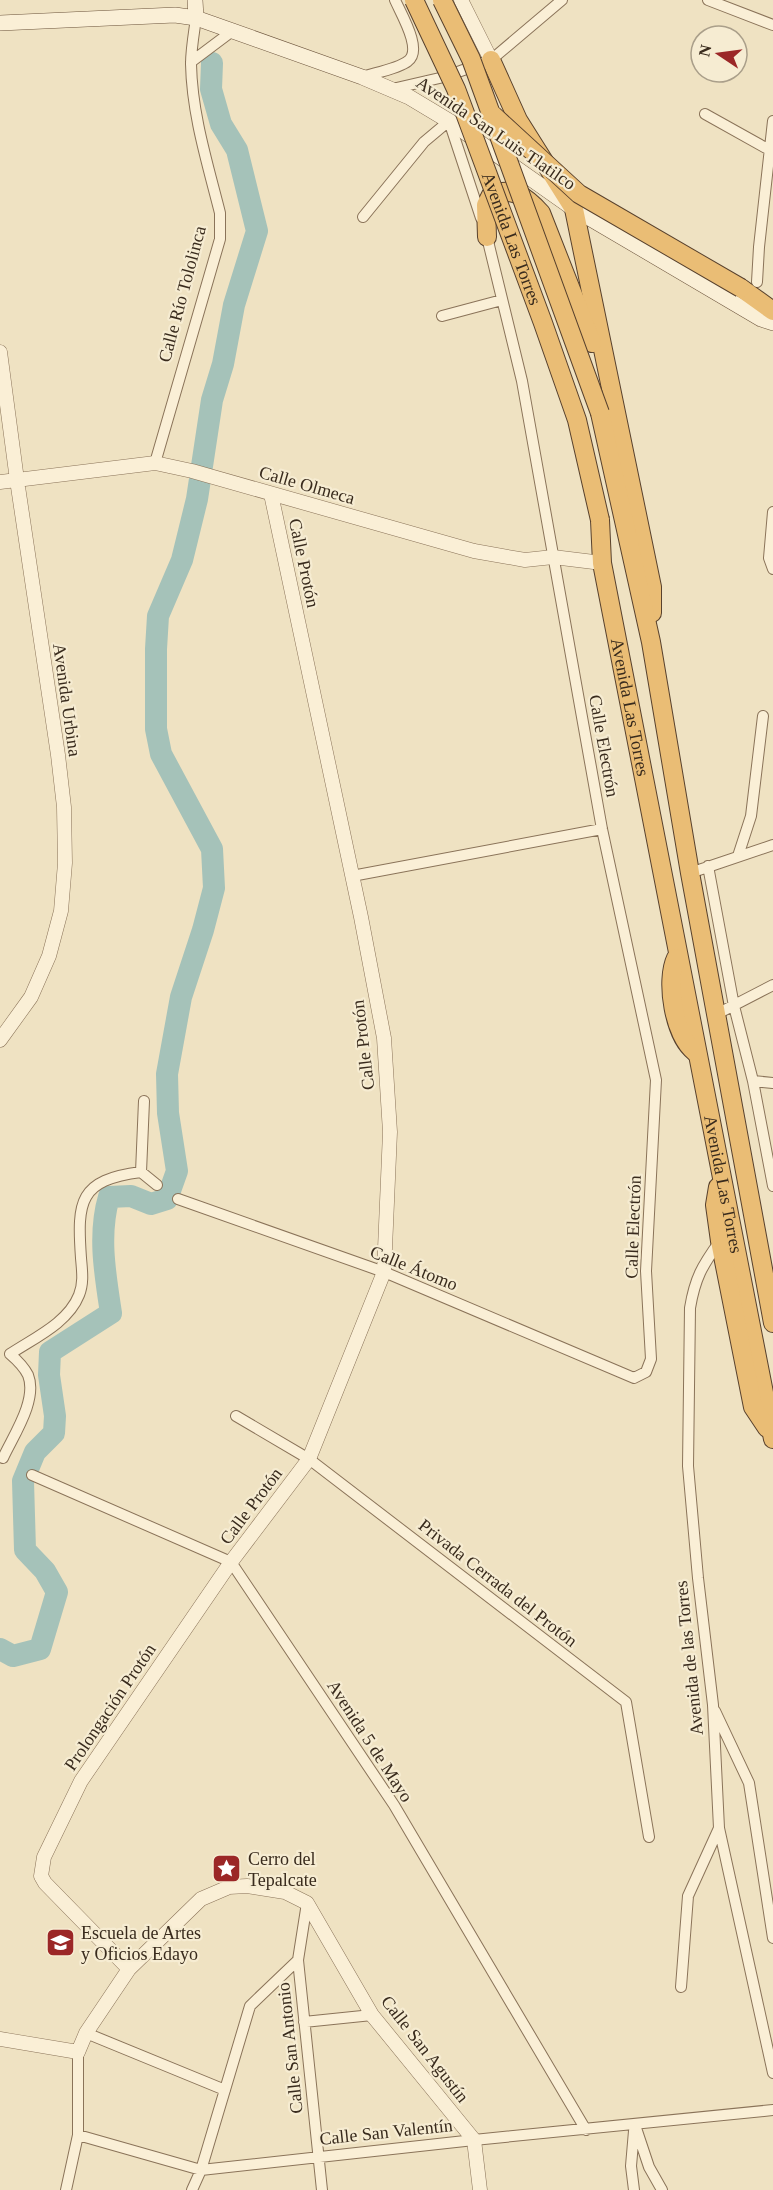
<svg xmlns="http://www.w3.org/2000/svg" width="773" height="2190" font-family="'Times New Roman',serif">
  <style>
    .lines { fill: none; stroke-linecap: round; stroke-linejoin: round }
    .river { stroke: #a5c2b9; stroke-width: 22 }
    .minor-casing { stroke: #8a7359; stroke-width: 12 }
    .tertiary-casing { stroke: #8a7359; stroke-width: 15 }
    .secondary-casing { stroke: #6c543c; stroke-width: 16 }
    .trunk-casing { stroke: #58412d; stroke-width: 20 }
    .minor { stroke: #faefd6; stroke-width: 10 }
    .tertiary { stroke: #faefd6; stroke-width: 14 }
    .secondary { stroke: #faefd6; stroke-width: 15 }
    .trunk { stroke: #eabd75; stroke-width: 18 }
    .trunk-bridge-casing { stroke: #58412d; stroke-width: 20; stroke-linecap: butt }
    .trunk-bridge { stroke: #eabd75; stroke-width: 18 }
    .labels { text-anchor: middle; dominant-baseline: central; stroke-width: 4.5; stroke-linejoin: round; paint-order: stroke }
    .street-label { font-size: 18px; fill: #392b1d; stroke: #f6ecd2 }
    .poi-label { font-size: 18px; fill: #392b1d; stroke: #f6ecd2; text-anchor: start }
  </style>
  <rect width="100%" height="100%" fill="#efe2c2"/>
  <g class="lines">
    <path class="river" d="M0 1649 13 1656 40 1649 57 1592 45 1571 25 1550 23 1481 35 1452 54 1433 55 1416 49 1375 50 1352 111 1313C105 1274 98 1234 109 1197L131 1196 151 1204 167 1199 177 1171 168 1113 167 1074 181 997 203 930 214 888 212 849 161 754 156 729V649L158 616 182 560 197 499 212 400 223 364 234 305 257 231 237 150 221 124 211 89 212 63"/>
    <defs>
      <path id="minor" d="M708 0 773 25
        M191 62 231 32
        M362 77C374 73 398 69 408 61 423 50 401 14 395 0
        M392 89 444 77 491 60 562 0
        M705 114 773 152
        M363 217 424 142 449 121 481 218
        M757 282 759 247 773 121
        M442 316 502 300
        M155 463 220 239V213C208 165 192 115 191 64 191 49 194 33 196 18
        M773 512 769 558 773 569
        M738 856 751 816 763 716
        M708 866 734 1006 753 1081 773 1186
        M690 873 773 845
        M352 876 602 829
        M717 1014 773 985
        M753 1081 773 1083
        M141 1172 144 1101
        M141 1172 157 1185
        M178 1199 384 1272 634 1378 646 1372 651 1359 646 1271 656 1080 602 829 522 381 486 233
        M720 1241C702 1266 695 1278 690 1308L688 1466 698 1578 713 1705 719 1828 773 2073
        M10 1354C34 1338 68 1323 79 1295 84 1283 82 1270 81 1258 77 1201 79 1180 141 1172
        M236 1416 309 1459 626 1702 649 1837
        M3 1458C13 1436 38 1400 28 1375 24 1367 17 1360 10 1354
        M32 1475 231 1562 394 1805 586 2130
        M715 1711 749 1783 773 1938
        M307 1903 298 1960 322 2190
        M681 1987 688 1896 719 1828
        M304 2022 372 2015
        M86 2033 225 2090
        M635 2125 649 2167 662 2190
        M634 2131 631 2166 634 2190
        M78 2135 201 2170 474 2140 773 2110
        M66 2190 78 2135V2052
        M192 2190 201 2170 250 2006 298 1960"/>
      <path id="tertiary" d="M461 0 491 60
        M0 352 17 480 58 755 64 807 65 863 61 911 49 956 31 997 0 1040
        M0 482 155 463 192 471 474 551 525 560 553 557 602 563
        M129 1969 45 1883 41 1876 44 1857 81 1781 231 1562 309 1459 384 1272 390 1132 384 1038 361 917 271 494
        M0 2039 78 2052 86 2033 129 1969 201 1899 229 1887 247 1886 285 1892 307 1903 372 2015 474 2140 480 2190"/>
      <path id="secondary" d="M195 0 196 18
        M0 23 175 15 196 18 362 77 409 97 449 121 574 209 761 319 773 323"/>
      <g id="trunk">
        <path d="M491 60 518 120 574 209 652 587V613"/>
        <path d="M487 237 486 205 491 195C512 186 527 197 541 213L592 343"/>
        <path d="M741 288 773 311"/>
        <path d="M600 413 651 642 690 873 773 1323"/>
        <path id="s1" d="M600 520 602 563 773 1439"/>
        <path d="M676 958C665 981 674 1036 695 1052"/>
        <path d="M718 1187 715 1205 720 1241 753 1407 767 1428"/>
      </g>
    </defs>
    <use href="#minor" class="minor-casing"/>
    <use href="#tertiary" class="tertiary-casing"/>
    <use href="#secondary" class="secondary-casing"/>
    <use href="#trunk" class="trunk-casing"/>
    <use href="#minor" class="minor"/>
    <use href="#tertiary" class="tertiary"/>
    <use href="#secondary" class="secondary"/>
    <use href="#trunk" class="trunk"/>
    <defs>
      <g id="trunk-bridge">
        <path id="s2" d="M414 0 456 89 543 323 577 420 600 520"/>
        <path d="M442 0 471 59 600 413"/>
        <path d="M493 115 579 194 741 288"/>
      </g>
    </defs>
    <use href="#trunk-bridge" class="trunk-bridge-casing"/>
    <use href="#trunk-bridge" class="trunk-bridge"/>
  </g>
  <defs>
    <symbol id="sight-square" viewBox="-11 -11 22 22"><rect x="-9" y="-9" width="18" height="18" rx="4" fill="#9b2727" stroke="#f6ecd2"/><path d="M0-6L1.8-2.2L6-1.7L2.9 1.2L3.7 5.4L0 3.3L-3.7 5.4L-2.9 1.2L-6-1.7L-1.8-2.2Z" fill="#fff"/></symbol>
    <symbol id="school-square" viewBox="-11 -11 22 22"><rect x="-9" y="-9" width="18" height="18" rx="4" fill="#9b2727" stroke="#f6ecd2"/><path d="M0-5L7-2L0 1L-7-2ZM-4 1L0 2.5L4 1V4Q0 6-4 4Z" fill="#fff"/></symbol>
  </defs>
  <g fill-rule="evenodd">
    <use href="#sight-square" x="210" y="1852" width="33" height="33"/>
    <use href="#school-square" x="44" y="1926" width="33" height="33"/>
  </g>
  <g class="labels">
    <g class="street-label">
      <text transform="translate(496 133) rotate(34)">Avenida San Luis Tlatilco</text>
      <text stroke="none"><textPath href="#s2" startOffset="258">Avenida Las Torres</textPath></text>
      <text transform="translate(182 294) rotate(-75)">Calle Río Tololinca</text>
      <text transform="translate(307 485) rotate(16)">Calle Olmeca</text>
      <text transform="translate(304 563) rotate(78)">Calle Protón</text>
      <text transform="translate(67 700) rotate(82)">Avenida Urbina</text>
      <text stroke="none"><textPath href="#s1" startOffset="190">Avenida Las Torres</textPath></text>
      <text transform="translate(604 746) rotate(80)">Calle Electrón</text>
      <text transform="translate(363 1045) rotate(-97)">Calle Protón</text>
      <text stroke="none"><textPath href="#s1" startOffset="676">Avenida Las Torres</textPath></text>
      <text transform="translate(633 1227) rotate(-88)">Calle Electrón</text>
      <text transform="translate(414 1268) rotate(22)">Calle Átomo</text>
      <text transform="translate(251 1506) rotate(-53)">Calle Protón</text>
      <text transform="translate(498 1583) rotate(38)">Privada Cerrada del Protón</text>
      <text transform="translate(689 1658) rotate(-96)">Avenida de las Torres</text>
      <text transform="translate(110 1707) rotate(-56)">Prolongación Protón</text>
      <text transform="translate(370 1741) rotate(57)">Avenida 5 de Mayo</text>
      <text transform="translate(290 2048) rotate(-96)">Calle San Antonio</text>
      <text transform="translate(425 2049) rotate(52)">Calle San Agustín</text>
      <text transform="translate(386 2132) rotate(-6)">Calle San Valentín</text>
    </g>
    <g class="poi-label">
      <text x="248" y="1859">Cerro del<tspan x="248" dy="21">Tepalcate</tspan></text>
      <text x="81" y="1933">Escuela de Artes<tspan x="81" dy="21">y Oficios Edayo</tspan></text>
    </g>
  </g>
  <g transform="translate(719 54) rotate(283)"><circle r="28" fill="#f6ecd2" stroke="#aa9f8a" stroke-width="1.5"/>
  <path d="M0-4.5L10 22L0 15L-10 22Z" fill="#9b2727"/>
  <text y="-9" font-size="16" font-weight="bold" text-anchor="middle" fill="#392b1d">N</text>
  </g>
</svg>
